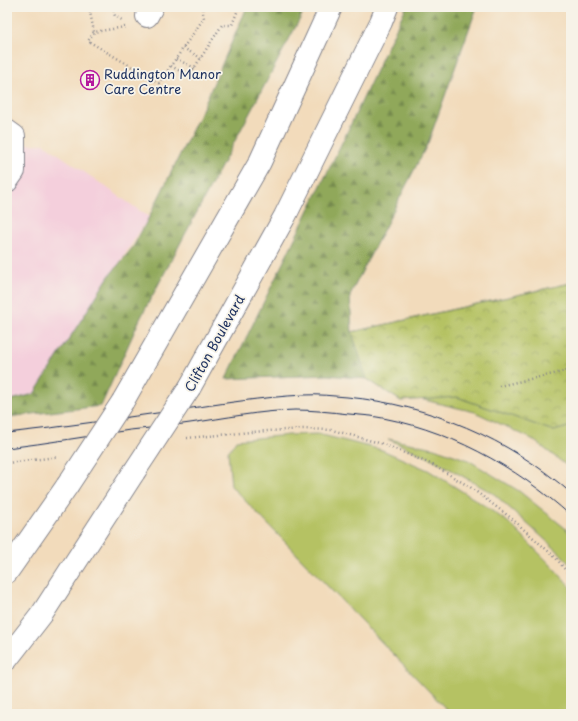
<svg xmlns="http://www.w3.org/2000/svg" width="578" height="721" font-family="'Playpen Sans',sans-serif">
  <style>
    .built { fill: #f4cfdc }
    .grass { fill: #b5c264; stroke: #687861 }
    .forest { fill: url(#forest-firs); stroke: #566c5c }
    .park { fill: url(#park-crowns); stroke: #687861 }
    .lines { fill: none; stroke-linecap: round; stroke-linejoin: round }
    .street-casing { stroke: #86858c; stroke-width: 24 }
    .highway-casing { stroke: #86858c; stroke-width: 24 }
    .path { stroke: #86858c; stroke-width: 2.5; stroke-dasharray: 1 3; stroke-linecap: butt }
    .street { stroke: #fff; stroke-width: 22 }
    .highway { stroke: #fff; stroke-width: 22 }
    .tram { stroke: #1b2f5e; stroke-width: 1 }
    .highway-bridge-casing { stroke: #86858c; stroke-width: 24; stroke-linecap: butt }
    .highway-bridge { stroke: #fff; stroke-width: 22 }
    .labels { text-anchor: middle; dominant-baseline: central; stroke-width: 3.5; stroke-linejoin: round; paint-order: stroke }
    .poi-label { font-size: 13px; fill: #1b2f5e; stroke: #f7f3e8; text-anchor: start }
    .street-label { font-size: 13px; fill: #1b2f5e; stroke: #f7f3e8 }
  </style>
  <defs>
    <pattern id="forest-firs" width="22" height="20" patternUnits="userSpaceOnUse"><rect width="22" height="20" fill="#90a85a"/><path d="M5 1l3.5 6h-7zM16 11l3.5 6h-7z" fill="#75894e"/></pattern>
    <pattern id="park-crowns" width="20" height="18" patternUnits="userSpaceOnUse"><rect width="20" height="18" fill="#b5c264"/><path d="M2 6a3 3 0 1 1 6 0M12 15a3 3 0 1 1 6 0" fill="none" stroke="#929e56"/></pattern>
  </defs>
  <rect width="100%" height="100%" fill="#f7f3e8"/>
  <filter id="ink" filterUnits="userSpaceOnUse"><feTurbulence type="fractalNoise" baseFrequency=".025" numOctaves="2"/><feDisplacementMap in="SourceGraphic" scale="8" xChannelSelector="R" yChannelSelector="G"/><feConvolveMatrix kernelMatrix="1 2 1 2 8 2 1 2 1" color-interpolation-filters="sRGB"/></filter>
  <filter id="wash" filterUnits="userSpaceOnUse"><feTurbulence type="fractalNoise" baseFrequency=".012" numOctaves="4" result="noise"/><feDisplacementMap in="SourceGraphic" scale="16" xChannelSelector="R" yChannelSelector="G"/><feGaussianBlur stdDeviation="0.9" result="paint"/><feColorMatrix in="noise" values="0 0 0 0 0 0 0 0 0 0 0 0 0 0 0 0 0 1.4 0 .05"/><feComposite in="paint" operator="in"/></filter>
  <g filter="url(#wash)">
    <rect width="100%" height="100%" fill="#f2dbbb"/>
    <path class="built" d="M44 144 149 217 34 394 7 401V145Z"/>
    <path class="grass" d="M457 397 554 431 571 426V469L532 439 475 412 420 399Z
      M318 434 382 450 428 470 476 500 508 522 548 562 571 587V714H451L231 486 228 452 236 440 289 435Z
      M388 439 434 448 468 460 519 491 565 528 571 535V566L560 553 494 494 434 460Z"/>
    <path class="forest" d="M247 7H305L302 15 140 319 101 406 7 417V401L34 394 109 276 133 247 149 217 201 112Z
      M406 7H477L428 143 350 295 352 332 571 283 401 401 367 379 328 375 226 379 351 124Z"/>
    <path class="park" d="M571 283V426L554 431 457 397 401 401 367 379 352 332Z"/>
  </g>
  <g filter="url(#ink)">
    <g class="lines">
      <defs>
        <path id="street" d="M147 16 152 7
          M7 131 14 136V171L7 181"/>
        <path id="highway" d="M190 387 285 216 381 22 387 7
          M123 401 260 162 331 7
          M7 572 67 486
          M7 659 42 614 134 472"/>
      </defs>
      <use href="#street" class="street-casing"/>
      <use href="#highway" class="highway-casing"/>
      <path class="path" d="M89 7 94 32
        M112 7 115 16 122 20
        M75 10 87 7
        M125 27 94 32 88 41 159 83 204 18 202 7
        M183 48 201 58
        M176 59 195 68
        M171 66 189 76 222 25H232L239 7
        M499 386 571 370
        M187 438 251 432 303 429 332 430 383 444 433 465 470 487 511 518 556 558 571 577
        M7 463 57 457"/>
      <use href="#street" class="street"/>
      <use href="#highway" class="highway"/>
      <path class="tram" d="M7 433C64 427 121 418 178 410 220 404 262 397 304 395 318 394 333 396 347 397 430 405 508 438 571 493
        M7 448C48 443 89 436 130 430 150 428 170 426 190 423 225 418 260 411 295 410 313 410 331 412 349 414 356 415 364 415 371 416 445 427 516 466 571 516"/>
      <defs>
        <path id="highway-bridge" d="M134 472 190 387
          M67 486 123 401"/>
      </defs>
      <use href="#highway-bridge" class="highway-bridge-casing"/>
      <use href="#highway-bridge" class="highway-bridge"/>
    </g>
  </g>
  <defs>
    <symbol id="building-ring" viewBox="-11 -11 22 22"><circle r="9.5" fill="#f7f3e8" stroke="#b5179e" stroke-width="1.5"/><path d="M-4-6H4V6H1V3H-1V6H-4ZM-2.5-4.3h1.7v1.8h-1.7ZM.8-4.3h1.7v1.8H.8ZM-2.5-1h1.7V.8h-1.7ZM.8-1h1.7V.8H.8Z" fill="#b5179e"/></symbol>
  </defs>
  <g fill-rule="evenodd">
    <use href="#building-ring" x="79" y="69" width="22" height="22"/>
  </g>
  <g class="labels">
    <g class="poi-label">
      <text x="104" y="73">Ruddington Manor<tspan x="104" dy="15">Care Centre</tspan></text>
    </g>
    <g class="street-label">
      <text transform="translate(214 343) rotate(-61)">Clifton Boulevard</text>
    </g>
  </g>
  <rect width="578" height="721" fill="none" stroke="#f7f3e8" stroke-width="24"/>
</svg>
